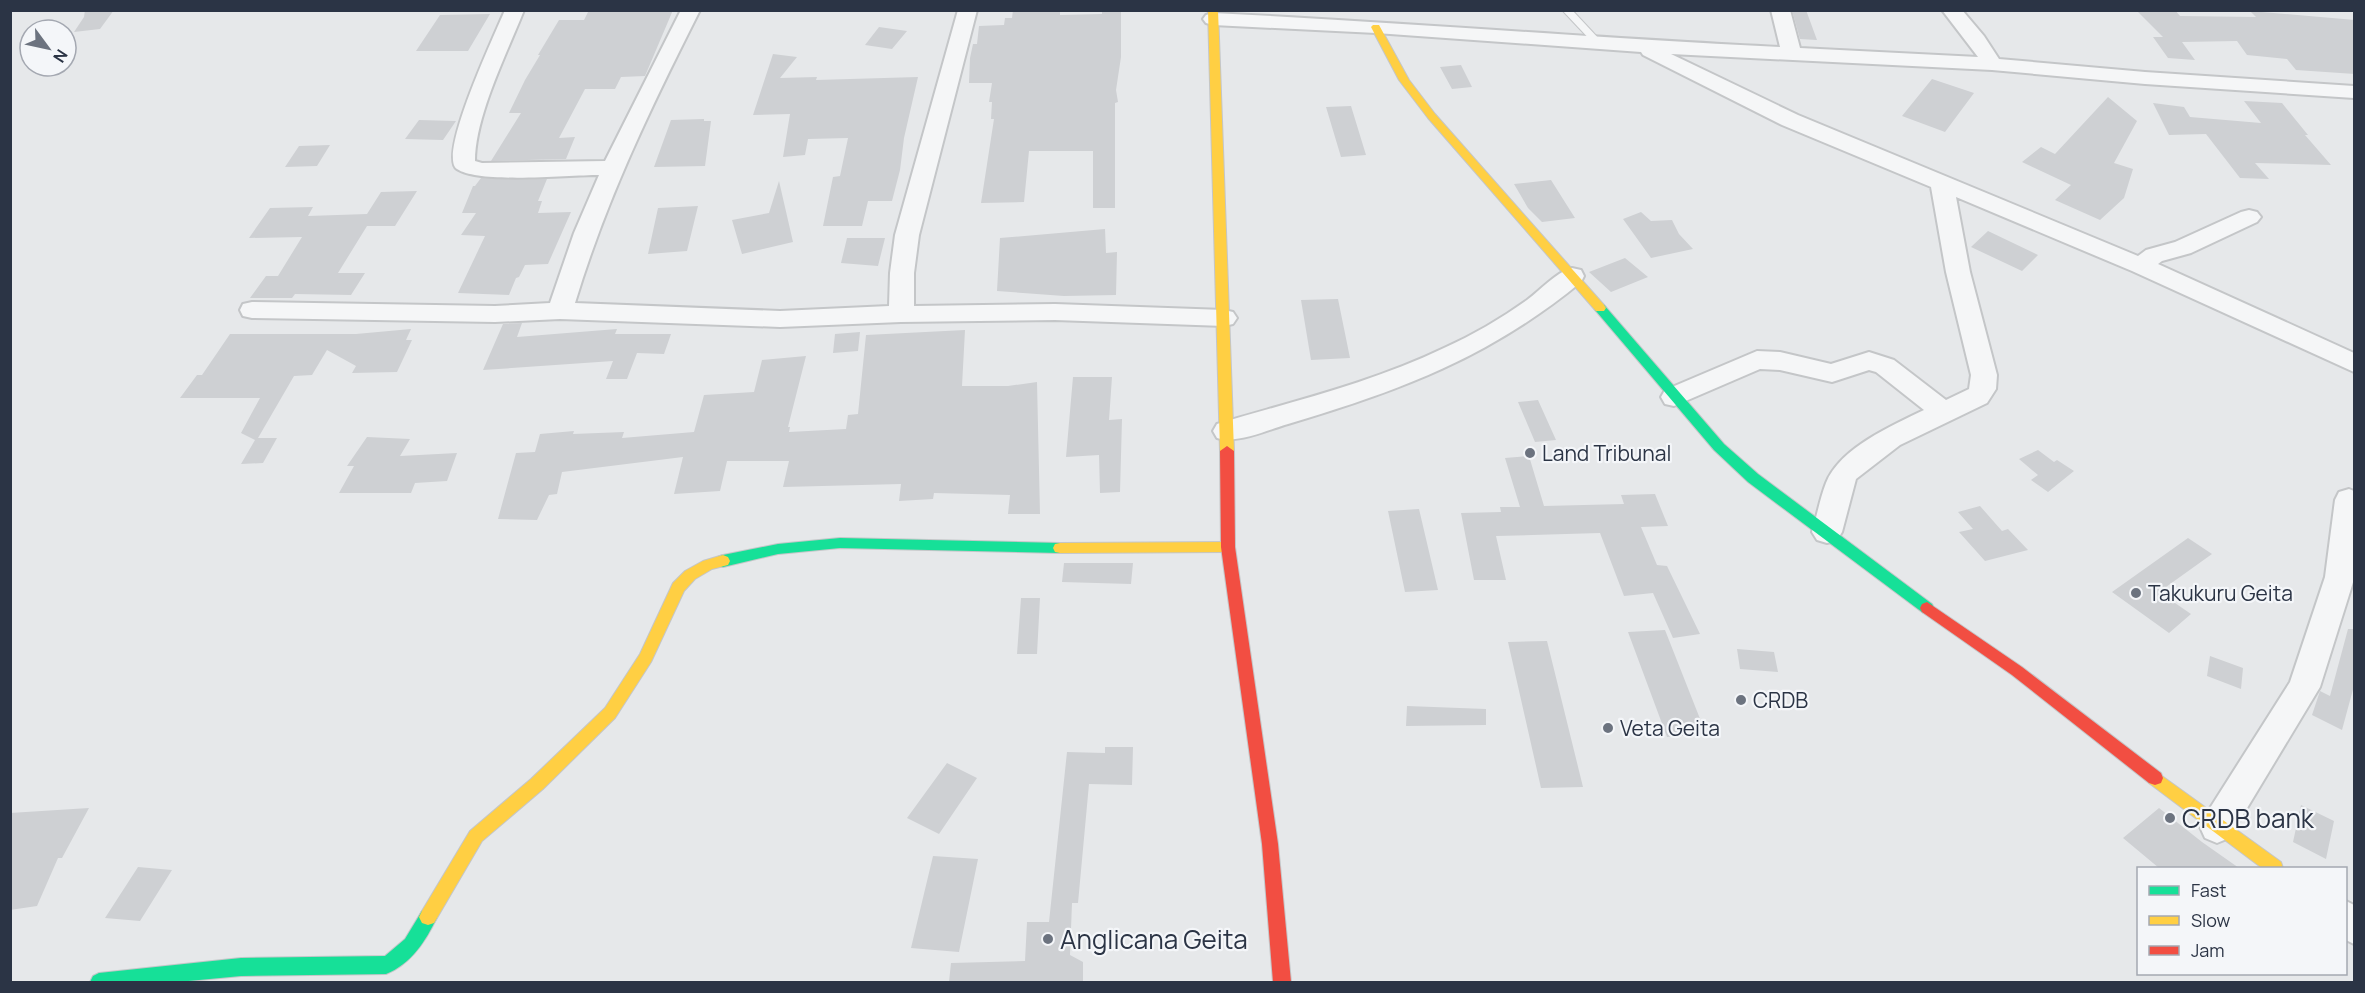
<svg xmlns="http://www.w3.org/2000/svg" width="2365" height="993" font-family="Manrope,sans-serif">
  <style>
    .building { fill: #ced0d3 }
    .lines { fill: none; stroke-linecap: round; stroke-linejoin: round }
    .lane-casing { stroke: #c4c6c8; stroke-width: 2 }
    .street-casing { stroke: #c4c6c8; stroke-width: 4 }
    .fast-casing { stroke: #c4c6c8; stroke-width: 2 }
    .slow-casing { stroke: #c4c6c8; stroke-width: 2 }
    .jam-casing { stroke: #c4c6c8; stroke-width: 2 }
    .lane { fill: #f5f6f7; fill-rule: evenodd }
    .street { fill: #f5f6f7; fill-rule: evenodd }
    .fast { fill: #16e098; fill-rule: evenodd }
    .slow { fill: #ffcf43; fill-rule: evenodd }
    .jam { fill: #f24e42; fill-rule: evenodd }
    .poi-dot { fill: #6c737f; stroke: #f4f6f9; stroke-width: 2 }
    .labels { text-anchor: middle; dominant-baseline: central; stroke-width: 4.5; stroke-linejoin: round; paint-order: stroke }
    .poi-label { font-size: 21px; fill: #2b3445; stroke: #f4f6f9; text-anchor: start }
    .near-poi-label { font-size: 26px; fill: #2b3445; stroke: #f4f6f9; text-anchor: start }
  </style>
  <rect width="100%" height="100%" fill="#e6e8ea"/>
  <path class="building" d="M85 10H114L100 29 74 32 84 17Z
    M589 10H673L645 76 621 77 615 89H585L559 138 575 137 566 159 491 161 521 113H509L525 80 540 55H538L559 20H584Z
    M1013 10H1045V12H1060V15L1102 14V10H1121V57L1116 90 1118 102 1115 103V208H1093V151H1029L1024 202 981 203 994 119H991L992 102H989L992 83H969L970 58 973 44H977L979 26 1004 25 1005 18H1012Z
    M1792 10H1806L1817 40 1800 39Z
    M2175 10 2180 16 2256 17 2250 11 2355 20V74L2296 70 2287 59 2247 55 2237 41 2182 42 2195 60 2168 58 2153 37H2163L2137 11Z
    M490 14 468 51H416L440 15Z
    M879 27 907 31 892 49 865 45Z
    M773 54 797 57 780 78 817 77 816 80 918 77 904 138 900 170 892 201H868L862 226H823L833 177 840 176 848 138 808 139 805 155 783 157 790 114 753 115Z
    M1461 65 1472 87 1452 89 1440 67Z
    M1932 79 1974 93 1945 132 1902 116Z
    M2108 97 2137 121 2114 163 2133 169 2124 198 2100 220 2055 200 2071 185 2022 162 2041 147 2055 154Z
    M2244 101 2282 103 2308 135H2305L2331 165 2255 163 2269 179 2240 178 2206 134 2169 135 2153 103 2184 107 2190 117 2261 123Z
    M1351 106 1366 155 1341 157 1326 107Z
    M704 119V121H711L705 166 654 167 671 120Z
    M419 120 456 121 443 140 405 139Z
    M330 145 317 166 285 167 299 146Z
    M481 178 547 179 538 201H542L538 213 571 212 548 264 525 265 519 277 516 278 509 295 458 293 485 236 461 235 476 213H462L473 186H475Z
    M1551 180 1575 218 1542 222 1528 208 1514 184Z
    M779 181 793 242 742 254 732 220 769 213Z
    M417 191 395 226H367L338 273H365L351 295 295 294 292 298H250L266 276H278L302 237 249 238 270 208 313 207 308 216 367 214 381 192Z
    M698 206 687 251 648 254 658 208Z
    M1641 212 1651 221 1672 220 1679 234 1693 249 1651 258 1623 219Z
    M1105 229 1106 253 1117 252 1116 295 1064 296 997 291 1000 238Z
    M1988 231 2038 255 2022 271 1971 247Z
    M847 238H885L878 266 841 263Z
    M1625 258 1648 277 1611 292 1589 272Z
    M1338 299 1350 358 1311 360 1301 300Z
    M522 323 517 337 617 329 615 334H671L664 354 637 353 627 379H606L613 361 483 370 503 324Z
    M411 329 406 340H412L397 372 352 373 356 366 327 350 312 375 294 376 258 438H277L263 463 241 464 255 440 241 433 260 398H180L197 375H202L230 334H356Z
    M965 330 962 386H1008L1037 382 1040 514H1008L1010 495 934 493 933 499 899 501 901 484 783 487 789 461H727L720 491 674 494 683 457 562 472 557 494 549 495 537 520 498 519 516 453 535 452 540 434 574 431 573 434 624 432 622 438 694 432 704 395 754 392 762 360 806 356 788 427H790L789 432 846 429 848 415 858 414 866 335Z
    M860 332 858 351 833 353 835 334Z
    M1073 377H1112L1109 420 1122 419 1120 492 1100 493 1099 455 1066 457Z
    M1538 400 1556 440 1535 442 1518 402Z
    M367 437 410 439 400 456 457 453 447 481 415 483 411 493H339L354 466H347Z
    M2038 450 2054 462 2057 460 2074 471 2048 492 2031 480 2038 475 2019 459Z
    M1529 456 1544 506 1624 504 1621 495 1655 494 1668 526 1641 527 1657 565 1667 566 1700 634 1673 638 1653 593 1624 596 1600 533 1496 536 1506 580H1474L1461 513 1501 512 1500 507H1520L1505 458Z
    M1980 506 2002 531 2008 529 2028 550 1985 561 1959 532 1973 529 1958 512Z
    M1419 509 1438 590 1405 592 1388 511Z
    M2188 538 2212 554 2159 592 2191 614 2169 633 2112 592Z
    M1064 563H1133L1131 584 1062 582Z
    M1021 598H1040L1037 654H1017Z
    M2348 629H2355V682L2342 730 2312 715 2320 691 2330 696Z
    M1665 630 1706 734 1667 737 1628 632Z
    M1547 641 1583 787 1541 788 1508 642Z
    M1737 649 1774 652 1778 672 1740 669Z
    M2210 656 2243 668 2241 689 2207 676Z
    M1407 706 1486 709V725L1406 726Z
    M1105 747H1133L1132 785 1089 784 1078 903H1072L1070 955 1083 962V982H949L951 963 1025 961 1027 922H1049L1067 752 1105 753Z
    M947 763 977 778 939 834 907 818Z
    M2301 805 2334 821 2326 859 2293 842Z
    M89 808 62 858H58L37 906 10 910V813Z
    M2159 808 2202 842 2239 868H2159L2123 838Z
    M933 856 978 859 959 952 911 948Z
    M138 867 172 870 140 921 105 918Z"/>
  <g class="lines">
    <defs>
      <path id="lane" d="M1562 10H1572L1601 41V45H1595Z"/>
      <path id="street" d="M505 10H524C507 53 475 116 475 161L482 163 605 161 681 10H700C651 107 606 200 575 303L780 311 889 306 890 273 895 235 958 10H977L919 235 914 273V306L1055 304 1224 310 1233 312 1237 318 1233 324 1224 326 1055 320 901 322 780 327 560 319 495 322 252 318 243 316 240 310 243 304 252 302 495 306 550 303 574 233 599 175C569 175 479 184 457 169 437 156 496 32 505 10Z
        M1771 10H1790L1800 48 1978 57 1942 10H1962L1984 36 1999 59 2145 72 2354 86V98L2145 84 1992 70 1671 54 1798 115 2138 256 2146 250 2175 242 2241 212 2249 210 2257 212 2261 217 2257 222 2191 253 2162 261 2158 264 2354 353V372L2132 271 1956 197 1970 272 1997 375 1996 389 1987 403 1900 445 1856 479 1842 532 1837 540 1827 543 1817 540 1812 532C1817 516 1820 498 1826 483 1840 448 1891 426 1924 410L1876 372 1869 370 1832 382 1780 370 1760 369 1674 406 1665 404 1661 397 1665 390 1757 351 1780 352 1831 364 1869 352 1894 360 1946 400 1969 389 1971 375 1946 272 1931 187 1782 125 1643 55 1641 52 1376 33 1213 25 1206 23 1203 19 1206 15 1213 13C1402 22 1591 38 1780 47Z
        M1572 268 1581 270 1584 276 1581 282C1490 357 1400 391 1288 424 1267 430 1238 444 1217 438L1213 431 1217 424C1294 401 1371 383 1444 348 1473 335 1502 318 1527 300 1542 289 1555 273 1572 268Z
        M2349 489 2354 491V579L2320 687 2229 838 2217 843 2205 838 2200 827 2205 816 2290 682 2325 577 2335 500 2339 492Z
        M2346 901 2354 905V944L2346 940Z"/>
      <path id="fast" d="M1600 304 1604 305 1724 444 1758 474 1932 604 1934 608 1932 612 1927 614 1922 612 1748 482 1714 450 1596 311 1594 308 1596 305Z
        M840 538 1060 543 1065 544 1067 548 1065 552 1060 553 840 548 778 554 723 567 718 565 716 561 718 557 723 555 778 544Z
        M428 909 434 911 437 917C426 941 411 964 386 974L241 976 178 982H90L93 976 99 973 241 958 385 956 405 939 422 911Z"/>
      <path id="slow" d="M1208 10H1218L1234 451 1227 456 1220 451Z
        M1373 25H1379L1409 80 1435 114 1580 278 1604 305 1606 308 1604 311H1596L1428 118 1399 80 1371 27Z
        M1228 542 1233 543 1235 547 1233 551 1228 552 1060 553 1055 552 1053 548 1055 544 1060 543Z
        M723 555 728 557 730 561 728 565 712 569 695 579 684 591 651 662 615 718 543 789 482 841 434 923 428 925 422 923 419 917 422 911 470 831 531 779 605 708 640 654 673 583 685 571 703 561Z
        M2155 771 2281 862 2283 868H2262L2149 783 2147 778 2149 773Z"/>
      <path id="jam" d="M1227 446 1234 451 1235 547 1278 844 1291 982H1273L1262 844 1221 547 1220 451Z
        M1927 602 2022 667 2161 773 2163 778 2161 783 2155 785 2149 783 2012 675 1922 612 1920 608 1922 604Z"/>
    </defs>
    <use href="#lane" class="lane-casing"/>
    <use href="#street" class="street-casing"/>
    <use href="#fast" class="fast-casing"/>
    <use href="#slow" class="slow-casing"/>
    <use href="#jam" class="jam-casing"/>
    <use href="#lane" class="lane"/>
    <use href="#street" class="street"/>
    <use href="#fast" class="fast"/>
    <use href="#slow" class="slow"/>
    <use href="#jam" class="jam"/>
  </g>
  <g class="poi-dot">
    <circle cx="1530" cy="453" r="6"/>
    <circle cx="2136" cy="593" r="6"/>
    <circle cx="1741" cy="700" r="6"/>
    <circle cx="1608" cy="728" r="6"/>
    <circle cx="2170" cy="818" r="6"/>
    <circle cx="1048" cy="939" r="6"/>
  </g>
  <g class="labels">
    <g class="poi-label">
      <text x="1542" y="453">Land Tribunal</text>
      <text x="2148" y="593">Takukuru Geita</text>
      <text x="1753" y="700">CRDB</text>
      <text x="1620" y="728">Veta Geita</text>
    </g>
    <g class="near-poi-label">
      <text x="2182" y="818">CRDB bank</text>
      <text x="1060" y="939">Anglicana Geita</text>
    </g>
  </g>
  <rect width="2365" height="993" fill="none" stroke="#2b3445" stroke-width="24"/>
  <rect x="2137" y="867" width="210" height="108" fill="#f4f6f9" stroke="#a4a8b1" stroke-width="1.5"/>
  <rect x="2149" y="886" width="30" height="9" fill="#16e098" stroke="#a4a8b1" stroke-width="1.5"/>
  <text x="2191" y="897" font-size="18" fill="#2b3445">Fast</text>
  <rect x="2149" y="916" width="30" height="9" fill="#ffcf43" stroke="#a4a8b1" stroke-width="1.5"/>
  <text x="2191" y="927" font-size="18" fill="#2b3445">Slow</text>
  <rect x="2149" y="946" width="30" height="9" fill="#f24e42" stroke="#a4a8b1" stroke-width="1.5"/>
  <text x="2191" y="957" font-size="18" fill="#2b3445">Jam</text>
  <g transform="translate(48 48) rotate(123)"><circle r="28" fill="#f4f6f9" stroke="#a4a8b1" stroke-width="1.5"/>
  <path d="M0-4.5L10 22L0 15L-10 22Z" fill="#6c737f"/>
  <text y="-9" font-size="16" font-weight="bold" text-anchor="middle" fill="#2b3445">N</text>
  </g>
</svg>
